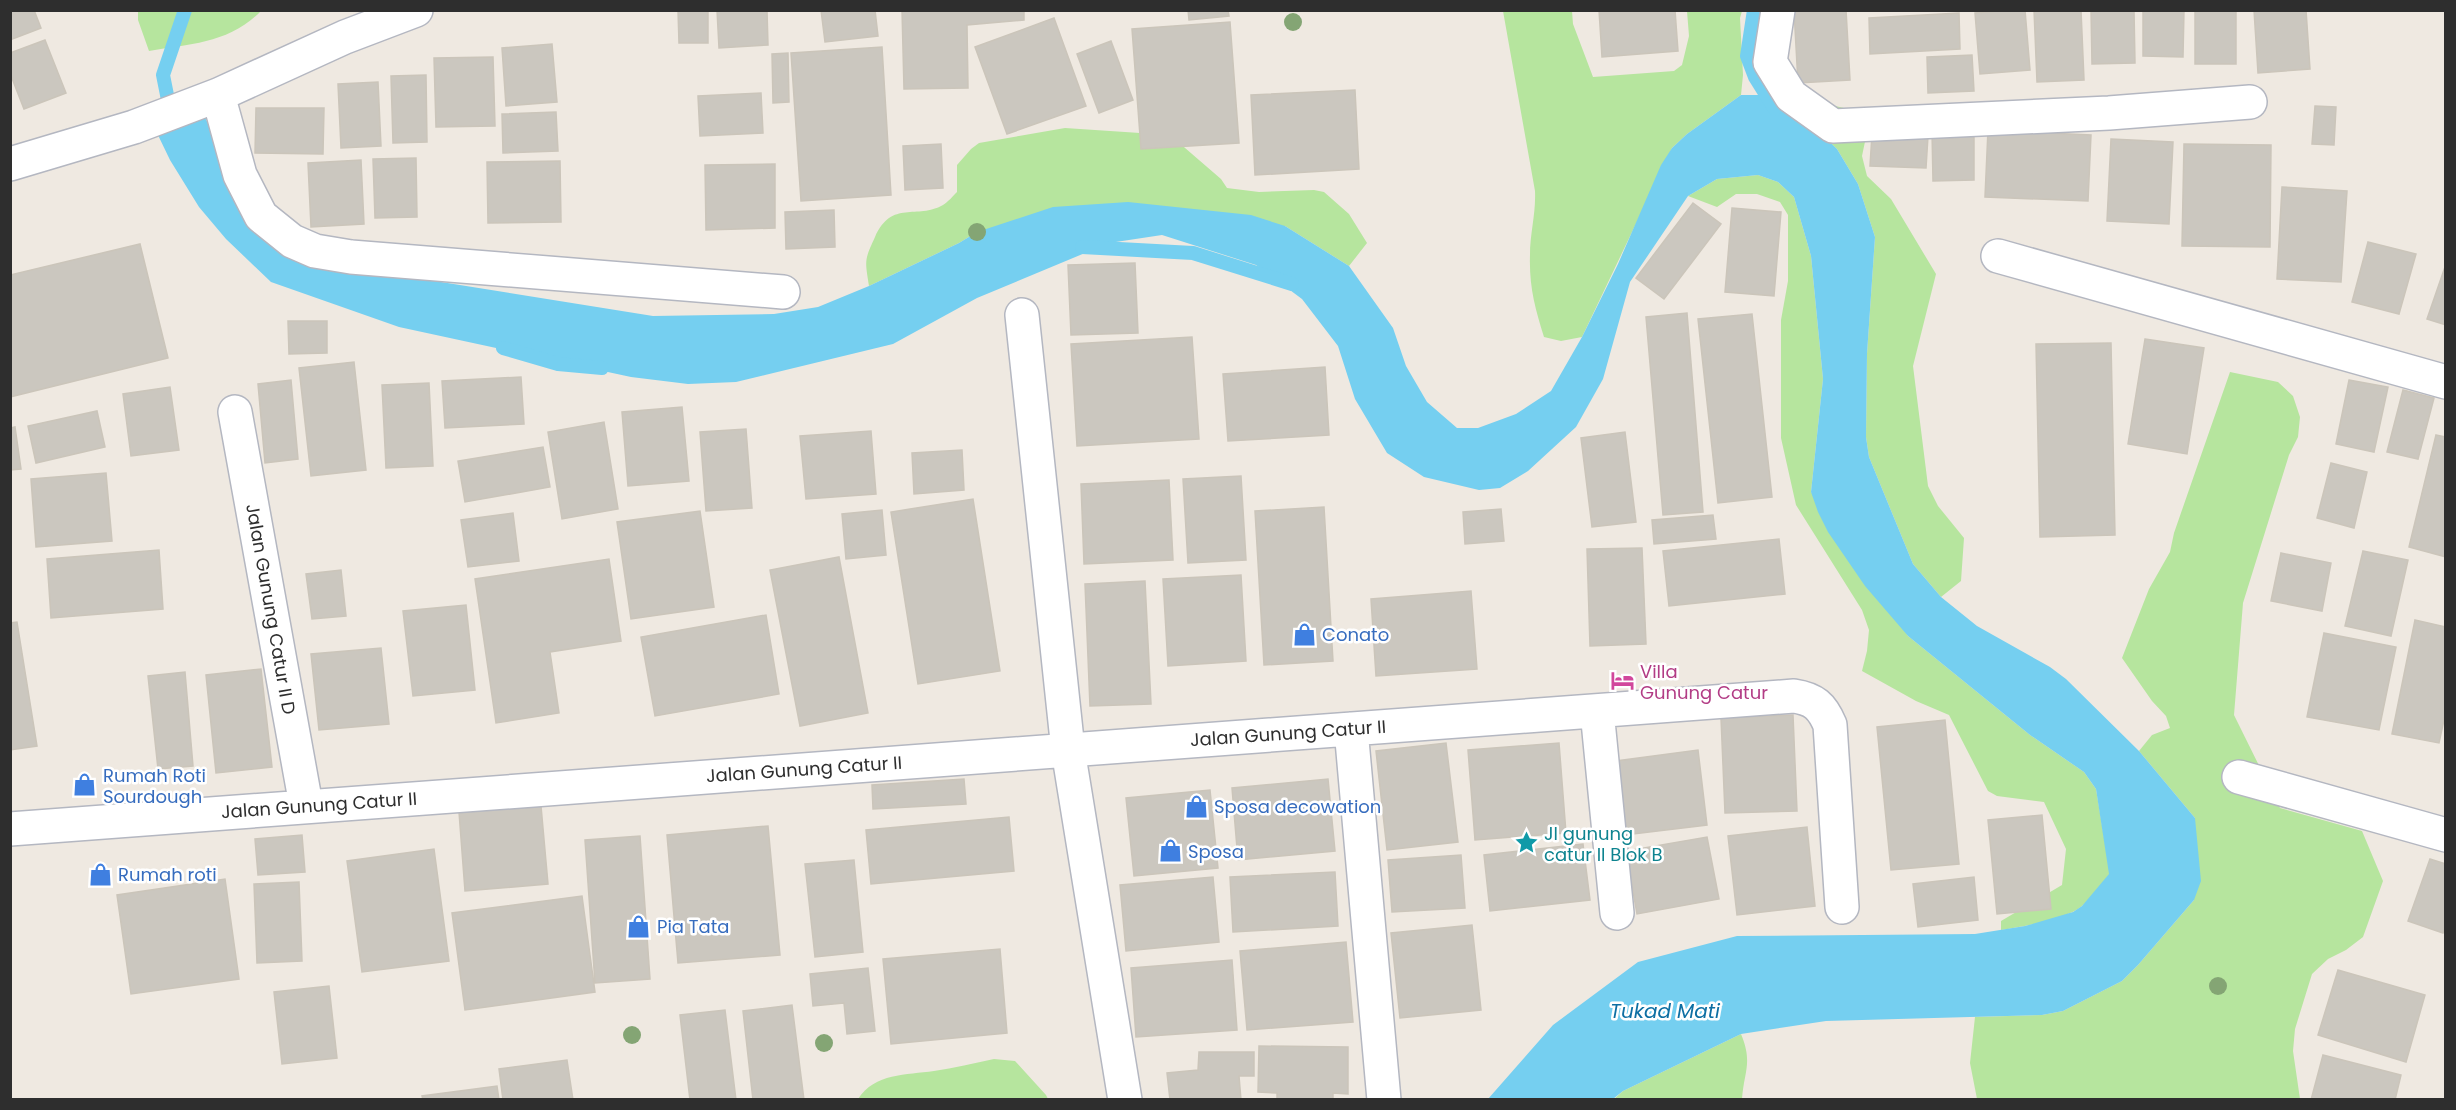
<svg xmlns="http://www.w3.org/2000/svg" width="2456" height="1110" font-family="Poppins,sans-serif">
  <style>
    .green { fill: #b6e59e }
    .water { fill: #75cff0 }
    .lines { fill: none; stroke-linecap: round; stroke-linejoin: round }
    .stream { stroke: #75cff0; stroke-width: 14 }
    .building { fill: #cbc7bf; stroke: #cbc5ba; stroke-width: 1.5 }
    .minor-casing { stroke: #b4b7c1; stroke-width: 36 }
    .minor { stroke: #fff; stroke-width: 33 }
    .tree { fill: #84a574 }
    .labels { text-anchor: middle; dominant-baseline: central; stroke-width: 5; stroke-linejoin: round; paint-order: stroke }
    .street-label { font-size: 18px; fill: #2e2e2e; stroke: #fff }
    .shop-label { font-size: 18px; fill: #366cbe; stroke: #fff; text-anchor: start }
    .hotel-label { font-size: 18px; fill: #b23c85; stroke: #fff; text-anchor: start }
    .culture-label { font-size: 18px; fill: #0d838f; stroke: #fff; text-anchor: start }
    .water-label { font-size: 20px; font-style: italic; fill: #0d6fa3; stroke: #fff }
  </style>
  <rect width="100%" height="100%" fill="#efe9e1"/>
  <path class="green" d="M138 11V10L261 11C230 43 191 44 149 51L138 20Z
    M1503 11H1572L1573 24 1593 77 1674 71 1682 65 1689 36 1687 11H1742L1740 18 1743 75 1741 95 1687 134 1672 148 1582 337 1561 341 1544 337C1535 308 1529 286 1530 255 1530 233 1536 214 1535 191Z
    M1831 105 1857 111 1867 132 1862 156 1867 176 1891 199 1936 274 1913 366 1928 486 1938 506 1964 538 1961 581 1941 597 1913 564 1869 457 1866 437 1867 354 1875 237 1858 184 1837 149 1816 130Z
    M1065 128 1170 135 1221 179 1227 188 1259 192 1314 190 1324 192 1349 214 1367 243 1349 266 1285 226 977 232 959 243 869 286C865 260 864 261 875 237 892 199 917 220 943 205 948 202 953 196 957 192V165L971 149 979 143Z
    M1758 175 1778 182 1794 197 1811 256 1823 379 1811 492 1908 636 2030 735 2084 772 2096 789 2110 874C2101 884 2092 898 2082 906 2067 919 2021 927 2001 930V921L2062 885 2066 849 2044 802 1997 796 1988 791 1949 715 1916 701 1862 671 1867 651 1869 630 1862 610 1796 505 1781 438V320L1788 281V215L1780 202 1757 194H1736L1717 207 1688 196 1717 179Z
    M2230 372 2278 382 2293 396 2300 417 2298 437 2289 455 2243 603 2234 715 2280 808 2362 831 2383 881 2363 937 2346 950 2328 959 2312 974 2295 1029 2293 1051 2300 1099H1977L1970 1063 1975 1017 2042 1015 2063 1011 2122 981 2138 965 2194 900 2195 818 2139 751 2152 735 2170 728 2166 716 2152 701 2122 658 2149 589 2170 552 2174 533Z
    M1741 1034C1753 1063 1744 1071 1742 1099L1613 1100 1623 1091Z
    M994 1059 1015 1061 1046 1095 1048 1099H858C875 1073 906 1075 934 1071 954 1068 974 1063 994 1059Z"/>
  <path class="water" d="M1741 95H1780L1837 149 1858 184 1875 237 1867 354 1866 437 1869 457 1913 564 1941 597 1977 626 2050 667 2066 679 2139 751 2195 818 2201 881 2194 900 2138 965 2122 981 2063 1011 2042 1015 1826 1021 1741 1034 1623 1091 1613 1099H1488L1553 1025 1638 962 1737 936 1975 934 2025 926 2073 912 2082 906 2109 874 2096 789 2084 772 2030 735 1908 636 1865 586 1828 532 1818 512 1811 492 1823 379 1811 256 1794 197 1778 182 1758 175 1717 179 1688 196 1630 282 1603 379 1576 427 1528 471 1500 488 1479 490 1424 477 1387 453 1355 399 1338 346 1302 299 1256 265 1162 235 1109 243 977 298 893 344 736 382 688 384 631 377 399 327 271 282 226 239 199 207 170 160 157 133 204 116 228 159 244 200 347 267 653 316 774 314 818 307 869 286 959 243 977 232 1053 207 1128 202 1251 215 1285 226 1349 266 1393 328 1406 366 1427 402 1457 428H1478L1516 414 1551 391 1582 337 1618 264 1661 165 1672 148 1687 134Z"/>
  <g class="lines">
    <path class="stream" d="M1754 10 1747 56 1755 77 1775 109
      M171 115 163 75 185 10
      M1082 247 1193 253 1292 284
      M503 348 558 364 602 368"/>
  </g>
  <path class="building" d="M10 10H34L41 28 10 40Z
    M678 10H708V43H679Z
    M717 10H767L768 45 719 48Z
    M821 10H875L878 36 825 42Z
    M1024 10V20L967 25 968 88 904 89 902 10Z
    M1188 10H1228L1229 16 1189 20Z
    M1599 10H1675L1678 51 1602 57Z
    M1794 10H1846L1850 80 1798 83Z
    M2009 10H2025L2030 70 1980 74 1975 13Z
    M2034 10H2081L2084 80 2037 82Z
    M2091 10H2134L2135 63 2092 64Z
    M2143 10H2184L2183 57 2143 56Z
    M2195 10H2236V64H2195Z
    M2254 10H2306L2310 69 2258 73Z
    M1959 13 1960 49 1870 54 1869 18Z
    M1054 18 1086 106 1007 134 975 47Z
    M1230 22 1239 143 1141 149 1132 29Z
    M45 40 66 93 24 109 10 73V53Z
    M1111 41 1133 100 1099 113 1077 54Z
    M552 44 557 102 506 106 502 48Z
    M882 47 891 195 801 201 791 53Z
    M788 53 789 102 773 103 772 54Z
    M1972 55 1974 91 1928 93 1927 57Z
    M493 57 495 126 436 127 434 58Z
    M426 75 427 142 393 143 391 76Z
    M378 82 381 146 341 148 338 84Z
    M1355 90 1359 169 1255 175 1251 95Z
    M761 93 763 133 700 136 698 96Z
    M2315 106 2336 107 2334 145 2312 144Z
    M256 108H324L323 154 255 153Z
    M556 112 558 151 503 153 502 114Z
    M1974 130V180L1933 181 1932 131Z
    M1988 130 2091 135 2088 201 1985 197Z
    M1872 134 1928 136 1926 168 1870 166Z
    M2111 139 2173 142 2169 224 2107 221Z
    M941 144 943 188 905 190 903 146Z
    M2184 144 2271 145 2270 247 2182 246Z
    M416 158 417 217 375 218 373 159Z
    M361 160 364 224 311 227 308 163Z
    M560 161 561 222 488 223 487 162Z
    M775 164V228L706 230 705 165Z
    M2282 187 2347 191 2341 282 2277 279Z
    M1693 203 1721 224 1664 299 1636 278Z
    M1732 208 1781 212 1774 296 1725 292Z
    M834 210 835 247 786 249 785 212Z
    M2368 242 2416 254 2399 314 2352 302Z
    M140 244 168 358 10 397V275Z
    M1135 263 1138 333 1071 335 1068 265Z
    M2446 264V325L2427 319Z
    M1687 313 1703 512 1663 515 1646 317Z
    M1752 314 1772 497 1718 503 1698 319Z
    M288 321H327V353L289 354Z
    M1192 337 1199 439 1077 446 1071 344Z
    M2145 339 2204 348 2187 454 2128 444Z
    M2111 343 2115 535 2040 537 2036 344Z
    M354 362 366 470 311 476 299 368Z
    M1325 367 1329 435 1228 441 1223 374Z
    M521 377 524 424 445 428 442 381Z
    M291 380 298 459 265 463 258 384Z
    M2349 380 2388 387 2374 452 2336 444Z
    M429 383 433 466 386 468 382 385Z
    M170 387 179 450 131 456 123 394Z
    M2403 390 2434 398 2418 459 2387 452Z
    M682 407 689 481 628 486 622 412Z
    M97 411 105 447 36 463 28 426Z
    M604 422 618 509 562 519 548 432Z
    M15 427 21 469 10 470V428Z
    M746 429 752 508 706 511 700 432Z
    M871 431 876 494 806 499 800 436Z
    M1625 432 1636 522 1592 527 1581 438Z
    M2436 435 2446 437V557L2409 547Z
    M543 447 550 487 465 502 458 461Z
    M962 450 964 490 914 494 912 453Z
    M2331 463 2367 472 2354 528 2317 518Z
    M106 473 112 541 36 547 31 479Z
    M1241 476 1246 560 1188 563 1183 479Z
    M1169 480 1173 560 1084 564 1081 484Z
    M973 499 1000 671 918 684 891 512Z
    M1324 507 1333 661 1264 665 1255 511Z
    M1501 509 1504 541 1465 544 1463 512Z
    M882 510 886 555 846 559 842 514Z
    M700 511 714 607 631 619 617 522Z
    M513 513 519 561 468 567 461 520Z
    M1713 515 1716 539 1654 544 1652 520Z
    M1779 539 1785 594 1669 606 1663 551Z
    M1642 548 1646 644 1590 646 1587 549Z
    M159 550 163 609 51 618 47 559Z
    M2363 551 2408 560 2391 636 2345 626Z
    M2281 553 2331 563 2322 611 2271 601Z
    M839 557 868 713 800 726 770 570Z
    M609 559 621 641 550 652 559 713 496 723 475 579Z
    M341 570 346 616 312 619 306 574Z
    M1241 575 1246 661 1168 666 1163 579Z
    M1145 581 1151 704 1090 706 1085 584Z
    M1471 591 1477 669 1376 676 1371 599Z
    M466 605 475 690 413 696 403 611Z
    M766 615 779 694 655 716 641 637Z
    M2415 620 2446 627V711L2439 743 2392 734Z
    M17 622 37 746 10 750V623Z
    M2324 633 2396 647 2379 730 2307 717Z
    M381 648 389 724 319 730 311 654Z
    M261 669 272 767 216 773 206 675Z
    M185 672 193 766 158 769 148 676Z
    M1793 715 1797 811 1725 813 1721 718Z
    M1945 720 1959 864 1891 870 1877 727Z
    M1446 743 1458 842 1387 850 1376 751Z
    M1559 743 1566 833 1475 840 1468 750Z
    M1698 750 1707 825 1625 835 1616 761Z
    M964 779 966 804 873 809 872 785Z
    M1328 779 1335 851 1238 860 1232 788Z
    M1210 790 1218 868 1134 876 1126 798Z
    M541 806 548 884 465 891 459 812Z
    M2042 815 2051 909 1997 914 1988 820Z
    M1009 817 1014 871 871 884 866 830Z
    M768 826 780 955 678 963 667 835Z
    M1807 827 1815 906 1737 915 1728 836Z
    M302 835 305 872 258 875 255 839Z
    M640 836 650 979 595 983 585 840Z
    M1707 837 1719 899 1637 914 1626 851Z
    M1583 844 1590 900 1490 911 1484 855Z
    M434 849 449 961 362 972 347 861Z
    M1461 855 1465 908 1392 912 1388 860Z
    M2430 859 2446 864V926L2443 933 2408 921Z
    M854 860 863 952 815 957 805 864Z
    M1335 872 1338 926 1233 932 1230 877Z
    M1213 877 1219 942 1126 951 1120 885Z
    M1974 877 1978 920 1918 927 1913 884Z
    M225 879 239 979 131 994 117 895Z
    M299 882 302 961 257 963 254 884Z
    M582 896 595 992 465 1010 452 913Z
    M1472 925 1481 1010 1400 1018 1391 933Z
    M1346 942 1353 1022 1247 1030 1240 951Z
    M1000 949 1007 1033 891 1044 883 959Z
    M1232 960 1237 1030 1136 1037 1131 968Z
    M868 968 875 1031 847 1034 844 1003 813 1006 810 974Z
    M2338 970 2425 995 2406 1062 2318 1035Z
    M329 986 337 1058 282 1064 274 992Z
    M792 1005 804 1100H753L743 1011Z
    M725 1010 736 1100H690L680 1015Z
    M1259 1046 1348 1047V1094L1333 1093V1100H1277V1093L1258 1092Z
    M1199 1052H1254V1076H1239L1241 1100H1170L1167 1073 1198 1070Z
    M2323 1055 2401 1075 2395 1100H2311Z
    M567 1060 573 1100H503L499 1069Z
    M497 1086 499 1100H423L422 1096Z"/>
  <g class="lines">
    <defs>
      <path id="minor" d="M1778 10 1770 62 1791 96 1833 126 2109 113 2250 102
        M218 95 240 175 261 216 292 241 315 251 351 257 783 292
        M10 164 134 127 218 95 345 37 416 10
        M1998 256 2446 382
        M1022 315 1068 750 1125 1100
        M235 412 306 805
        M1597 711 1617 913
        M1351 729 1384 1100
        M2239 777 2446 835
        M10 829 1794 696C1814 699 1822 706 1830 725L1842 907"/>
    </defs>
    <use href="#minor" class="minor-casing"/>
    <use href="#minor" class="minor"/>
  </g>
  <g class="tree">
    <circle cx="1293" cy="22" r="9"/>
    <circle cx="977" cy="232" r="9"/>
    <circle cx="2218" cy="986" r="9"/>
    <circle cx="632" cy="1035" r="9"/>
    <circle cx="824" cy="1043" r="9"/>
  </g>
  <defs>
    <symbol id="shop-bare" viewBox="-9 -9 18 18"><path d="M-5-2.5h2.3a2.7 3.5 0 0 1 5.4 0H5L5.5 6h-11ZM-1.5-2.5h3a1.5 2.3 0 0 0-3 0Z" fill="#3f7fe0" stroke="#fff" stroke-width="2.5" paint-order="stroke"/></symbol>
    <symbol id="hotel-bare" viewBox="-9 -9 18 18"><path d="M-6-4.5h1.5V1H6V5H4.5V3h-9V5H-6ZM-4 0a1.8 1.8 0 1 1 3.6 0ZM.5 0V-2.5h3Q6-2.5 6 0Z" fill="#d1479c" stroke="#fff" stroke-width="2.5" paint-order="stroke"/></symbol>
    <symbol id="sight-bare" viewBox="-9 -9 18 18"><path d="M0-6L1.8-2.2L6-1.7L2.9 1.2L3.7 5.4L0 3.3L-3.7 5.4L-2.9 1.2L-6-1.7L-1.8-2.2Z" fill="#0f9aa8" stroke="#fff" stroke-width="2.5" paint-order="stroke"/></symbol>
  </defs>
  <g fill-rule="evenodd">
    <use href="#shop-bare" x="1288" y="618" width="33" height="33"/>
    <use href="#hotel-bare" x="1606" y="664" width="33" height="33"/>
    <use href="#shop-bare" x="68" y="768" width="33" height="33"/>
    <use href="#shop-bare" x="1180" y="790" width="33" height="33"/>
    <use href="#sight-bare" x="1510" y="826" width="33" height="33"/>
    <use href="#shop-bare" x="1154" y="834" width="33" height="33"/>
    <use href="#shop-bare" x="84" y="858" width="33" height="33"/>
    <use href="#shop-bare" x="622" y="910" width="33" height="33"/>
  </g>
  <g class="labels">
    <g class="street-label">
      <text transform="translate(271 609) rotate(80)">Jalan Gunung Catur II D</text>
      <text transform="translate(1288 733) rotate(-4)">Jalan Gunung Catur II</text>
      <text transform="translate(804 769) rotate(-4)">Jalan Gunung Catur II</text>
      <text transform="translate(319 805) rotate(-4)">Jalan Gunung Catur II</text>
    </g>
    <g class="shop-label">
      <text x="1322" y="634">Conato</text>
      <text x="103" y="775">Rumah Roti<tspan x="103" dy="21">Sourdough</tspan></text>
      <text x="1214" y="806">Sposa decowation</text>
      <text x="1188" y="851">Sposa</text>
      <text x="118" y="874">Rumah roti</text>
      <text x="657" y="926">Pia Tata</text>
    </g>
    <g class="hotel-label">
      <text x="1640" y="671">Villa<tspan x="1640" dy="21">Gunung Catur</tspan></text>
    </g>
    <g class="culture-label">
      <text x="1544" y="833">Jl gunung<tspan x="1544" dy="21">catur II Blok B</tspan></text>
    </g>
    <g class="water-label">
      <text x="1665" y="1011">Tukad Mati</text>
    </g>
  </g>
  <rect width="2456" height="1110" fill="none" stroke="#2e2e2e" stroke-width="24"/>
</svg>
